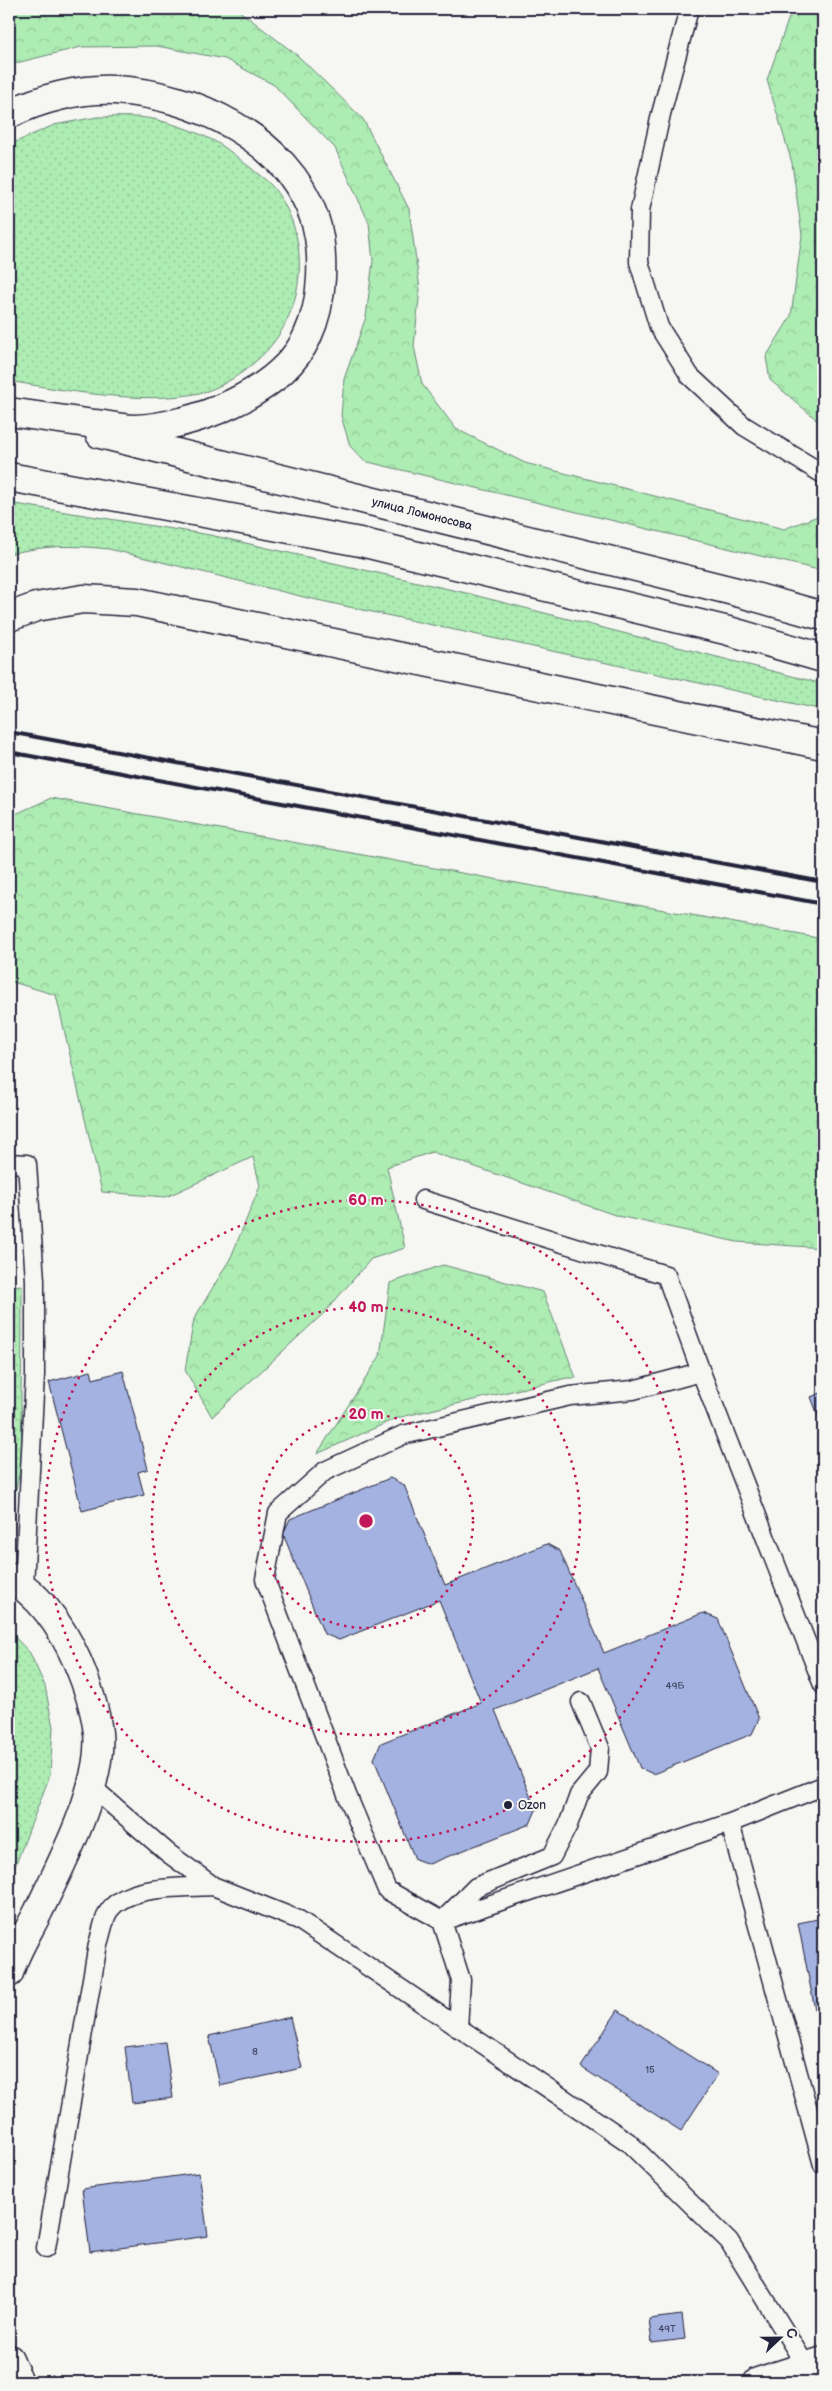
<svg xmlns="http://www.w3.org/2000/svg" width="832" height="2391" font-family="'Balsamiq Sans',sans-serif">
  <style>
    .grass { fill: url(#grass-dots); stroke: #688777 }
    .forest { fill: url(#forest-crowns); stroke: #688777 }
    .building { fill: #a3b2e1; stroke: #22223b }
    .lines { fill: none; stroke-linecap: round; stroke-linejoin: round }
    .lane-casing { stroke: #22223b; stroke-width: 21 }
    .street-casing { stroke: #22223b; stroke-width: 31 }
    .secondary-casing { stroke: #22223b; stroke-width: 31 }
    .primary-casing { stroke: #22223b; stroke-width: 31 }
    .lane { stroke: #f6f6f2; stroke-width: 18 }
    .street { stroke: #f6f6f2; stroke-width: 28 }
    .secondary { stroke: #f6f6f2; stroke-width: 28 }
    .primary { stroke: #f6f6f2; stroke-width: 28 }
    .rail { stroke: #22223b; stroke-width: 4 }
    .ring { fill: none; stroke: #c2185b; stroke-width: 2.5; stroke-dasharray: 2.5 5 }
    .poi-dot { fill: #22223b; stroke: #f6f6f2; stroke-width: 2 }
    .labels { text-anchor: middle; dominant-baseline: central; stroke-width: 4; stroke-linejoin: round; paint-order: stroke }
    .number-label { font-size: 10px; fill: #424664 }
    .street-label { font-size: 12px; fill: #22223b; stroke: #f6f6f2 }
    .poi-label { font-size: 12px; fill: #22223b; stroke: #f6f6f2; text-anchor: start }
    .centre { fill: #c2185b; stroke: #f6f6f2; stroke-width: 2.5 }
    .ring-label { font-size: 15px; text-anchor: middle; font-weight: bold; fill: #c2185b; stroke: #f6f6f2; stroke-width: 4; stroke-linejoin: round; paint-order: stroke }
  </style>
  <defs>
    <pattern id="grass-dots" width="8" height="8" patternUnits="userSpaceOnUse" patternTransform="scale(1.25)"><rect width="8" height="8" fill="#adecb3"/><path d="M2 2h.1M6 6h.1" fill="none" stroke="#95ca9b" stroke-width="1.8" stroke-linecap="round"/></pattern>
    <pattern id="forest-crowns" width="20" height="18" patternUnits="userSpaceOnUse" patternTransform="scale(1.25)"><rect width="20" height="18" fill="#adecb3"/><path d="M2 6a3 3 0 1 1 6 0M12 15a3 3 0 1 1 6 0" fill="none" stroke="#95ca9b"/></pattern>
  </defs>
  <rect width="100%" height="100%" fill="#f6f6f2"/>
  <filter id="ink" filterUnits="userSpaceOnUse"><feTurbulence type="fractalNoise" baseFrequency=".02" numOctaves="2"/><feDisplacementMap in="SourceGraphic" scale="10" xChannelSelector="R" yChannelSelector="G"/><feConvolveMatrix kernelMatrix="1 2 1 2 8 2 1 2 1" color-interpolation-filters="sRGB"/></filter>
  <g filter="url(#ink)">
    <path class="grass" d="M97 117C119 117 144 115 165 122 183 127 205 135 221 145 231 151 241 161 251 168 257 174 266 179 271 185 308 228 308 294 276 339 261 361 227 387 200 393 143 405 67 391 9 381V145L54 125Z
      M9 503 210 535 466 593 823 684V710L308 598 109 549C70 545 47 545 9 554Z
      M22 1285C22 1321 22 1357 21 1392 21 1425 26 1477 9 1505V1286Z
      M9 1631 30 1653 45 1686 53 1727 50 1775 9 1882Z"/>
    <path class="forest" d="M9 9H237L298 56 363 119 409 209 420 289 414 346 422 384 456 429 525 463 784 529 823 514V571L364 461 350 446 341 416 344 379 366 317 373 261 369 223 335 148 274 85 225 59 157 46 81 47 16 63 9 67Z
      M792 9H823V425L770 380 766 357 791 316 802 235 792 163 767 80Z
      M51 798 823 939V1248L737 1242 618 1216 432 1152 387 1167 405 1248 371 1259 325 1312 212 1417 185 1370 194 1319 231 1257 260 1186 253 1157 166 1197 102 1192 56 995 9 981V817Z
      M443 1265 543 1292 576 1378H567L397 1418 317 1454 380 1356 390 1283Z"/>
    <path class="building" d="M91 1371 93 1379 123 1371 148 1469 138 1472 144 1495 82 1511 49 1382Z
      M823 1392V1428L811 1397Z
      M390 1478 404 1485 445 1585 547 1544 560 1551 604 1653 703 1613 718 1619 759 1719 752 1734 653 1774 640 1768 598 1668 495 1710 536 1810 530 1824 429 1864 415 1859 374 1759 381 1743 481 1703 439 1600 339 1640 324 1634 283 1534 290 1519Z
      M823 1918V2051L798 1923Z
      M618 2010 718 2074 681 2131 581 2067Z
      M290 2017 302 2068 220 2086 209 2036Z
      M165 2042 173 2098 132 2103 125 2047Z
      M199 2173 208 2236 90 2252 82 2189Z
      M682 2315 685 2339 652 2343 649 2319Z"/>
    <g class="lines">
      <defs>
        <path id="lane" d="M689 9 661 114 640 210 639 262 659 327 690 376 744 426 823 474
          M9 1163 27 1164 35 1280V1375L24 1586
          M423 1200 666 1275 701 1372 823 1685
          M581 1702 600 1748 598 1772 579 1795 568 1825 552 1856 476 1887 442 1921 387 1890 347 1795 265 1579 278 1513 325 1471 403 1435 570 1396 633 1390 701 1372
          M823 1786 730 1823 823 2165
          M93 1788 168 1853 213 1886 299 1920 628 2142 729 2241 806 2366
          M458 2028 461 1980 442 1921 730 1823
          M46 2248 98 1944C101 1935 103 1923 107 1914 123 1884 183 1888 213 1886"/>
        <path id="street" d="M758 2382 823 2361"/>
        <path id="secondary" d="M100 434 733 591 823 616
          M9 477 360 542 729 631 823 658
          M9 617 36 607 83 599 137 602 823 745
          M9 1577C41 1596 62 1627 77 1661 87 1684 95 1708 98 1733 103 1785 61 1865 38 1912 28 1932 15 1952 9 1973
          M9 2359 19 2382"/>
        <path id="primary" d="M9 114C39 99 81 88 115 90 194 94 287 139 314 217 321 237 322 257 321 278 320 298 316 318 307 337 281 393 192 427 134 429 121 429 107 425 94 424 65 420 37 416 9 412"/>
      </defs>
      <use href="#lane" class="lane-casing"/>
      <use href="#street" class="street-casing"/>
      <use href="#secondary" class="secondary-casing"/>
      <use href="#primary" class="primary-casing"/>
      <use href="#lane" class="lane"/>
      <use href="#street" class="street"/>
      <use href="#secondary" class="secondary"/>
      <use href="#primary" class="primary"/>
      <path class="rail" d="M9 732 823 882
        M9 752 823 904"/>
    </g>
  </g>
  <g class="ring">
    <circle cx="366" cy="1521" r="107"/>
    <circle cx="366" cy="1521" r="214"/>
    <circle cx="366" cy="1521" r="321"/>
  </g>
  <circle class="poi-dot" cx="508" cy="1805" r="5"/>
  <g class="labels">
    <g class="number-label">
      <text x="675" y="1686">49Б</text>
      <text x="255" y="2052">8</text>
      <text x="650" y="2070">15</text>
      <text x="667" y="2329">49Т</text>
    </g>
    <g class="street-label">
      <text transform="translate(422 514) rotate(14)">улица Ломоносова</text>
    </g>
    <g class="poi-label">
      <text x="518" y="1805">Ozon</text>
    </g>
  </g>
  <circle cx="366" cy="1521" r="8" class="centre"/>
  <g class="ring-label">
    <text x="366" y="1205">60 m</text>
    <text x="366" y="1312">40 m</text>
    <text x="366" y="1419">20 m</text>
  </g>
  <rect width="832" height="2391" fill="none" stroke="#f6f6f2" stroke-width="30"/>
  <rect x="15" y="15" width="802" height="2361" fill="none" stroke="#22223b" stroke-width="2" filter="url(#ink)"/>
  <g transform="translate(780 2338) rotate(68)" stroke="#f6f6f2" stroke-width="4" paint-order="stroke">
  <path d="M0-4L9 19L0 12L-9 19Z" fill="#22223b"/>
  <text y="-8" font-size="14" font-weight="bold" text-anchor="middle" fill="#22223b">С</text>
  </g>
</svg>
